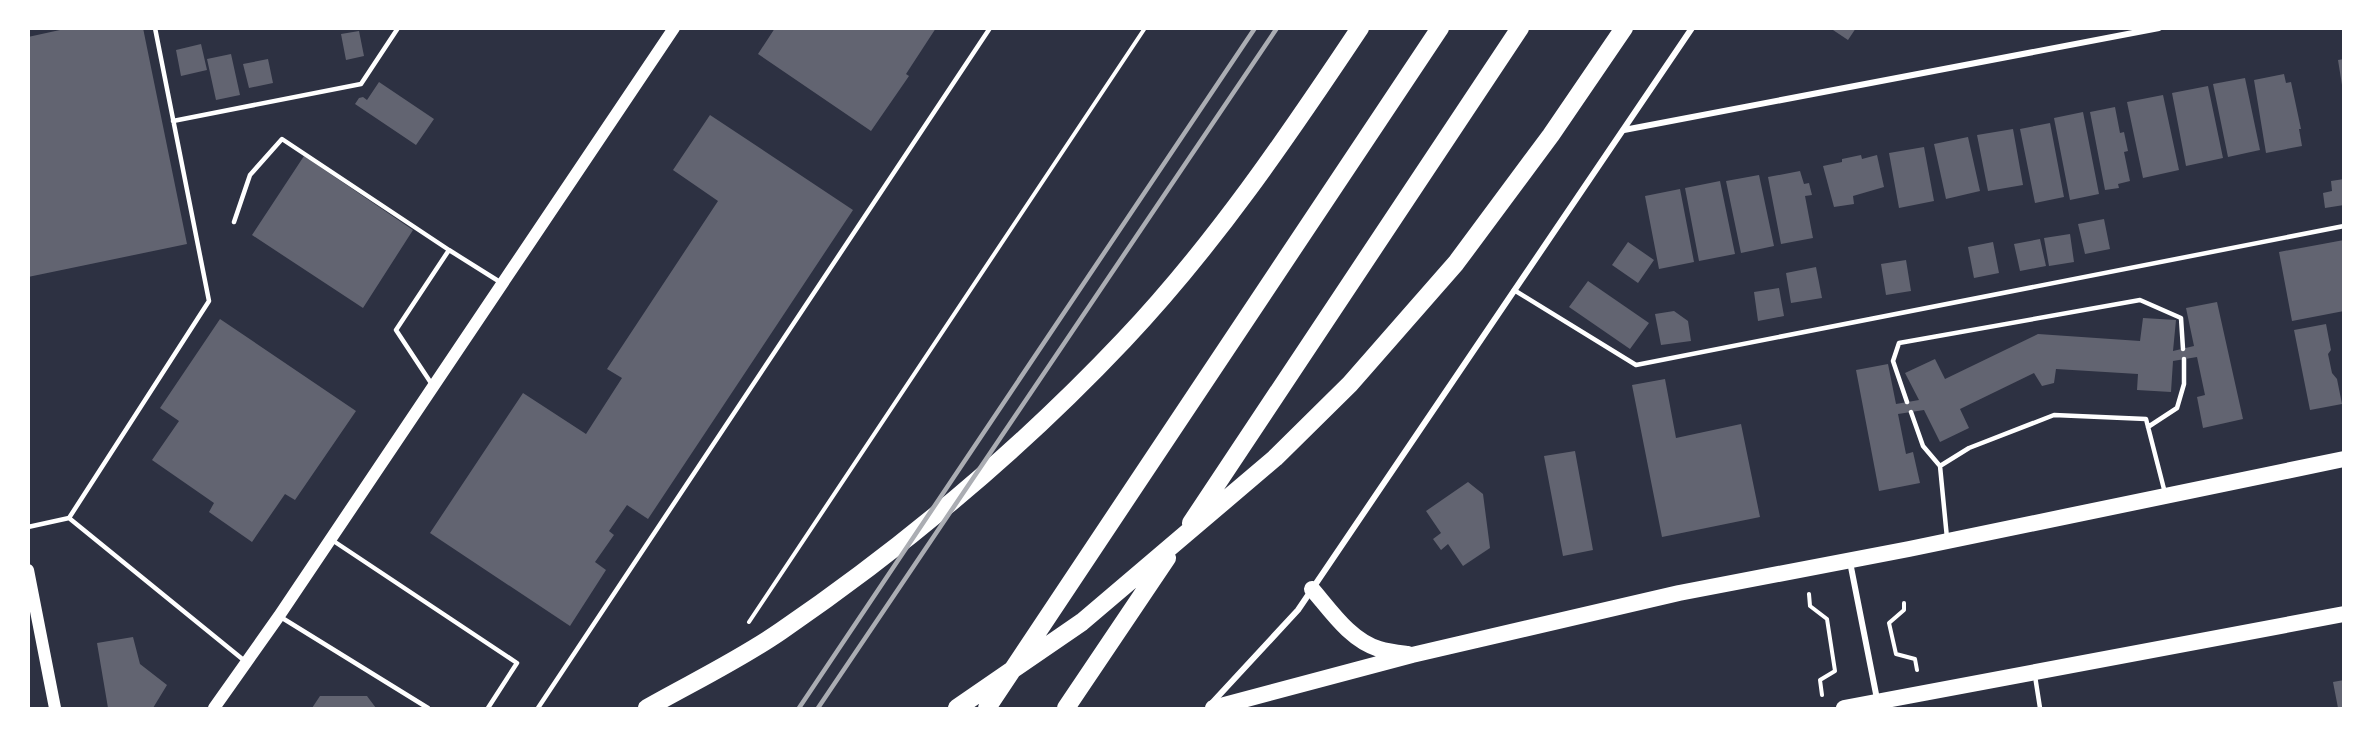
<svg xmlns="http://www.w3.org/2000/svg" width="2372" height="737" font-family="Rubik,sans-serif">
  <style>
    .building { fill: #626471 }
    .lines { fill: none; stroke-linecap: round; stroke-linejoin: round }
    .path { stroke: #fff; stroke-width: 4 }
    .service { stroke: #fff; stroke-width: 4.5 }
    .minor { stroke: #fff; stroke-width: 6 }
    .secondary { stroke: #fff; stroke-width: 12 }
    .trunk { stroke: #fff; stroke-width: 16 }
    .motorway { stroke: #fff; stroke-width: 18 }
    .rail { stroke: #abadb3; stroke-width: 4.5 }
  </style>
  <rect width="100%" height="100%" fill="#2d3142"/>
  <path class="building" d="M69 28H143L187 244 28 277V37Z
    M775 28H936L906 74 909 76 871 131 758 54Z
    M1830 28H1856L1848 40Z
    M359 31 364 56 346 60 341 34Z
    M201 44 207 70 181 76 176 50Z
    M231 54 240 95 216 100 207 59Z
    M268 59 273 83 249 88 243 64Z
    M2344 59V85H2342L2338 60Z
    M2284 74 2286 83 2291 82 2301 129H2299L2302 146 2266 153 2254 80Z
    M2245 78 2260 150 2228 157 2213 84Z
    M379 82 434 119 416 145 355 104 359 98 363 97 367 100Z
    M2208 86 2223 158 2186 166 2172 93Z
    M2163 95 2179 170 2143 178 2127 102Z
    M2115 107 2120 133 2124 132 2128 151 2124 152 2130 181 2118 184 2119 188 2105 190 2090 112Z
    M2083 112 2099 194 2070 200 2054 118Z
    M710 115 853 210 648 519 627 505 609 531 614 535 595 562 606 570 570 626 430 533 523 393 586 434 622 378 607 369 718 201 673 170Z
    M2050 123 2064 197 2035 203 2020 129Z
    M2013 129 2023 185 1988 191 1977 135Z
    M1968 137 1980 191 1946 199 1934 144Z
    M1924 147 1934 201 1899 208 1889 153Z
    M1861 155 1862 159 1877 155 1884 187 1853 196 1854 204 1834 207 1823 166 1842 162V159Z
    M304 156 413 230 363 308 252 235Z
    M1800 171 1804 184 1809 183 1812 195 1805 196 1813 238 1781 244 1768 177Z
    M1759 175 1774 246 1741 253 1726 181Z
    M2344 179V205L2325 208 2323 193 2332 191 2331 181Z
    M1720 181 1735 254 1699 261 1685 188Z
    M1680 189 1694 262 1659 269 1645 196Z
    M2104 219 2110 249 2085 254 2078 224Z
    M2070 234 2074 262 2049 266 2044 238Z
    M2040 239 2046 266 2020 271 2014 244Z
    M2344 240V311L2292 321 2279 252Z
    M1628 242 1654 260 1638 283 1612 265Z
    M1993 242 1999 273 1974 278 1968 247Z
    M1906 260 1911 291 1886 295 1881 264Z
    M1816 267 1822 298 1791 303 1786 273Z
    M1588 281 1649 323 1630 349 1569 307Z
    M1779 288 1784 316 1758 321 1754 292Z
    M2217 302 2243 419 2203 428 2197 397 2205 395 2197 357 2173 361 2171 392 2137 390 2138 374 2056 369 2054 383 2042 386 2034 373 1960 409 1969 428 1940 442 1924 410 1898 414 1906 454 1913 452 1920 483 1879 491 1856 370 1888 364 1896 404 1919 400 1905 373 1935 359 1945 379 2038 334 2140 341 2143 318 2176 320 2173 351 2194 346 2186 308Z
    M1674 311 1688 321 1691 341 1661 345 1655 314Z
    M220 319 356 411 295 500 285 494 252 542 209 512 214 503 152 460 179 421 160 408Z
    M2326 324 2331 350 2328 354 2332 373 2337 379 2342 404 2310 410 2294 330Z
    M1665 379 1676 438 1741 424 1760 517 1662 537 1632 385Z
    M1575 451 1593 550 1563 556 1544 456Z
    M1468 482 1483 494 1490 548 1463 566 1448 544 1441 550 1433 539 1441 533 1426 511Z
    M133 637 140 664 167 685 153 708H108L97 643Z
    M2344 680V708H2338L2333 682Z
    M320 696H367L376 708H312Z"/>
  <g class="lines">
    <path class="path" d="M1809 594 1810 606 1827 619 1835 671 1820 680 1822 695
      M1904 603V610L1889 623 1896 654 1915 659 1917 670
      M749 622 1145 28"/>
    <path class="service" d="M173 121 361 84 398 28
      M234 222 250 175 282 139 449 250 500 282
      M1514 290 1636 365 2344 226
      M433 386 396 330 449 250
      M1907 402 1893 361 1899 343 2140 300 2181 318 2183 349
      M1911 412 1923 446 1940 466
      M2148 427 2177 408 2184 384V359
      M69 518 246 662
      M28 527 69 518 209 301 155 28
      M1947 538 1940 466 1969 448 2054 415 2146 419 2165 493
      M332 540 517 663 488 708
      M279 616 428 708
      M2035 676 2040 708
      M538 708 990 28"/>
    <path class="minor" d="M1624 130 2159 28
      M1850 562 1877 699
      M1211 704 1298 610 1692 28"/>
    <path class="secondary" d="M28 570 55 708
      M214 708 279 616 674 28"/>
    <path class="trunk" d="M1312 589C1331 611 1350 640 1379 649 1388 652 1399 653 1408 654
      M1213 708 1412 655 1679 593 1909 549 2344 459
      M1844 708 2344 614"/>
    <path class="motorway" d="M1191 523 1520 28
      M647 708C691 683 739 660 781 631 905 546 1022 448 1124 340 1214 245 1288 136 1360 28
      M957 708 1082 622 1275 458 1350 384 1456 263 1551 135 1624 28
      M987 708 1440 28
      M1066 708 1167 558"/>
    <path class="rail" d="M799 708 1255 28
      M818 708 1277 28"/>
  </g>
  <rect width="2372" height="737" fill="none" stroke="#ffffff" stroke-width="60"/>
</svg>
